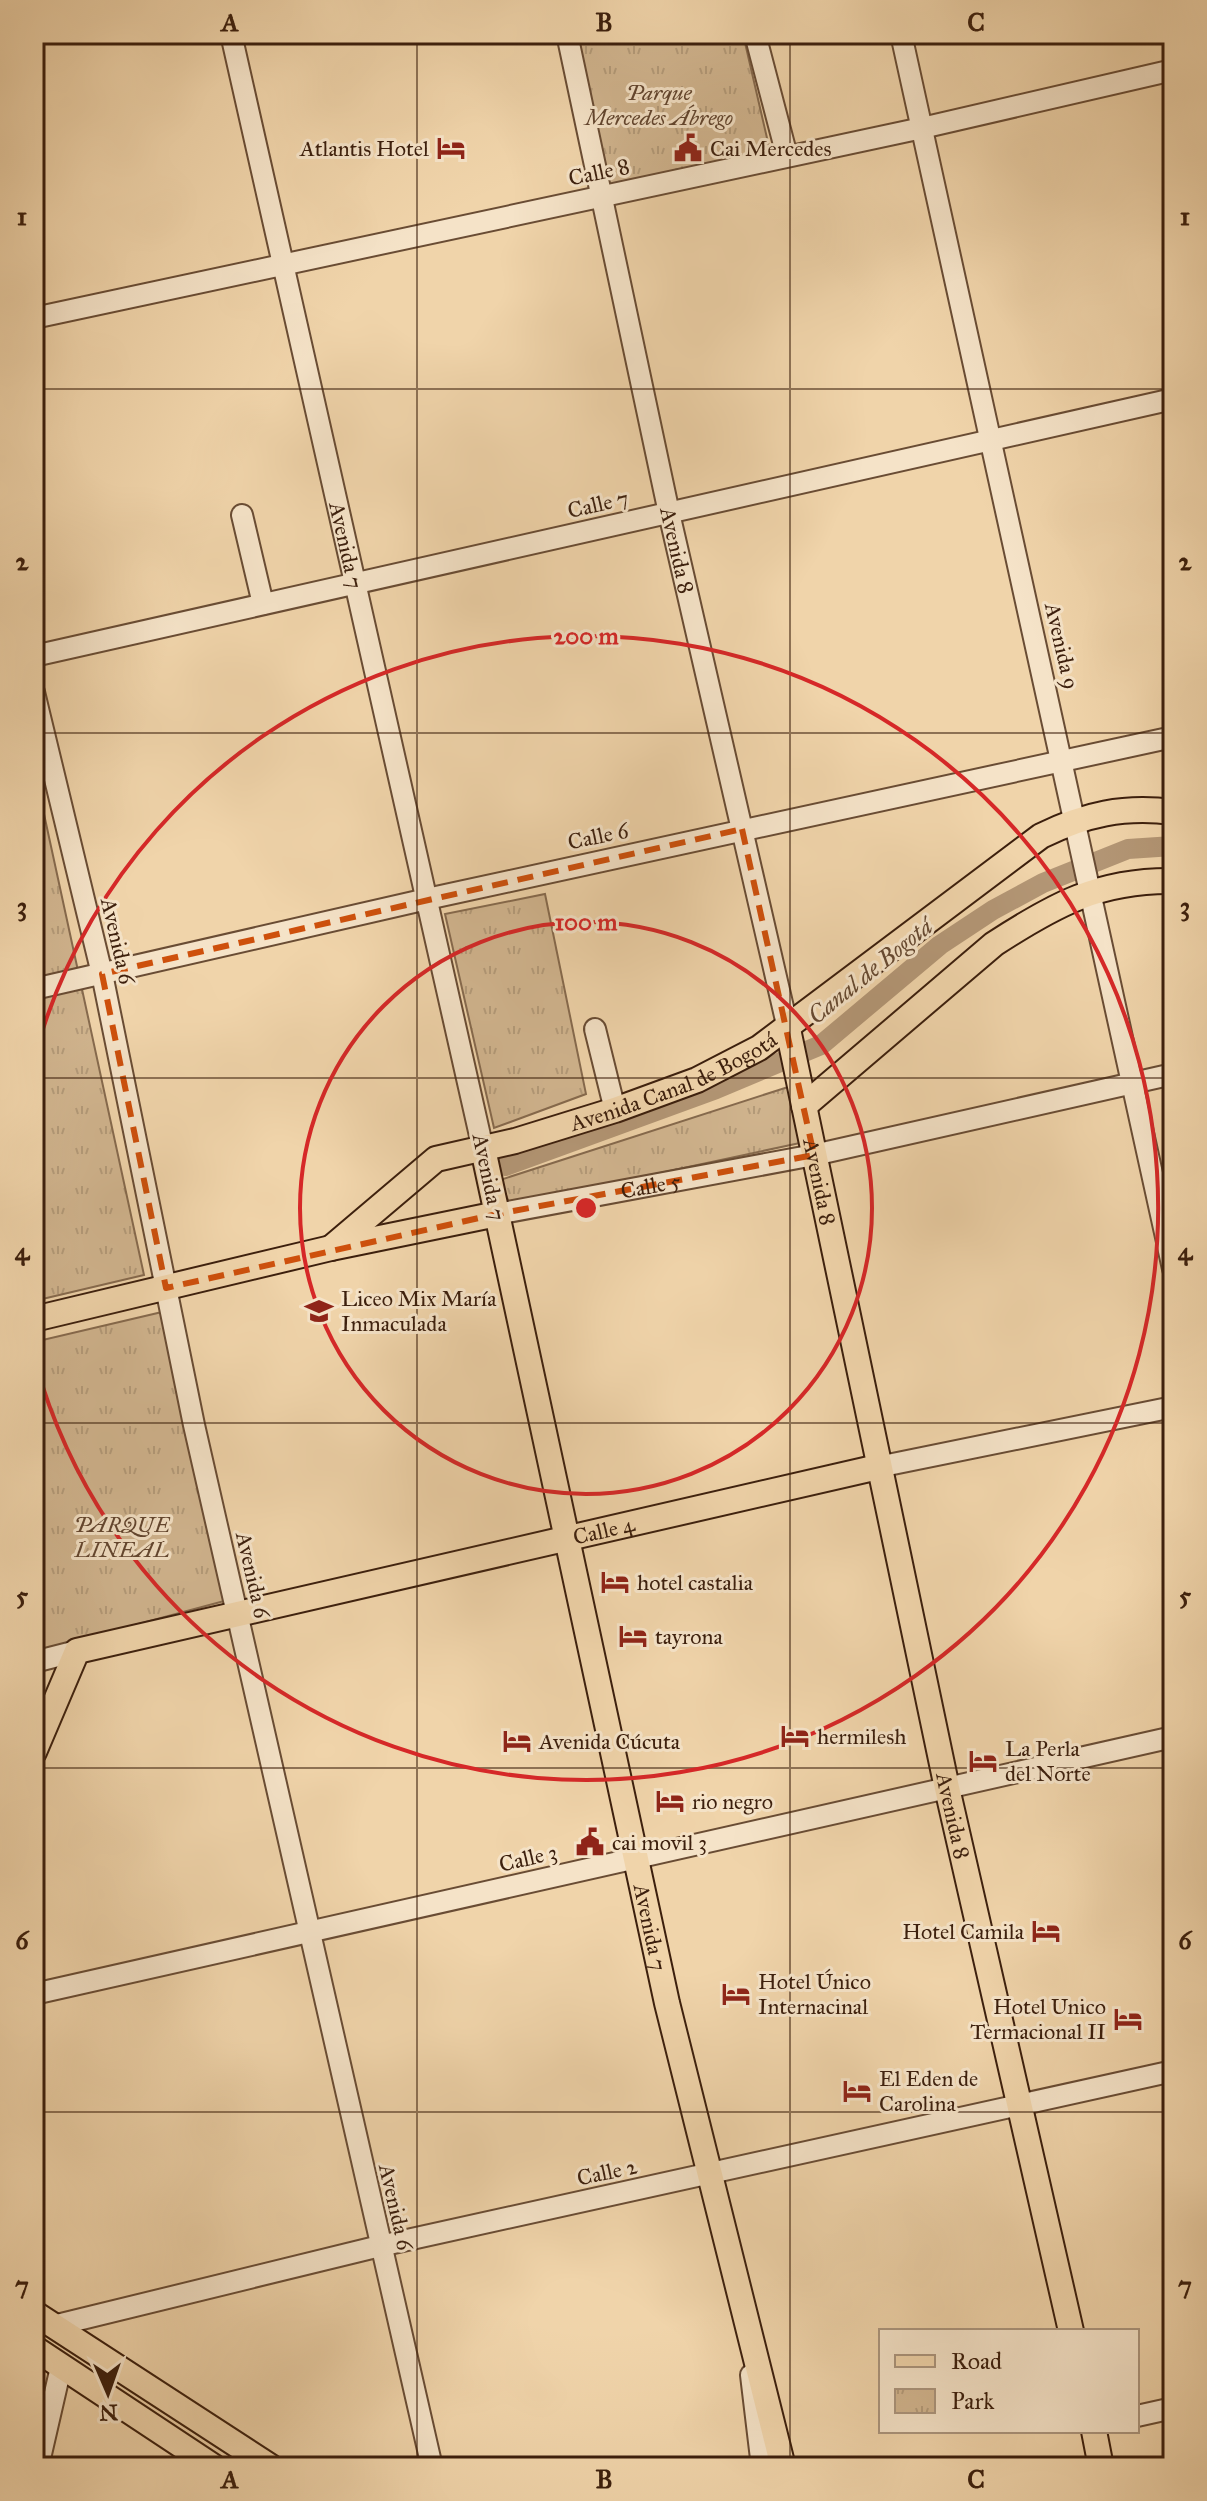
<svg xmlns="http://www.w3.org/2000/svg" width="1207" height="2501" font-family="'IM FELL Great Primer',serif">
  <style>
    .park { fill: url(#park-tufts); stroke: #866a4e; stroke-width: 2 }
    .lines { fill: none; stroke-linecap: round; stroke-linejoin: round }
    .canal { stroke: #b39675; stroke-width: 20 }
    .minor-casing { stroke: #694c34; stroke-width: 24 }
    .major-casing { stroke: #3c1f0d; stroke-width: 28 }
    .minor { stroke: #f5e3c8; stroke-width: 20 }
    .major { stroke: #f0d4aa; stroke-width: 24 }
    .marked { fill: none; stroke: #ce500c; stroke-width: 6; stroke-dasharray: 16 10; stroke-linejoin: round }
    .grid { fill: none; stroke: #3c1f0d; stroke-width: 2; stroke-opacity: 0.55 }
    .ring { fill: none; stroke: #d62828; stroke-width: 4 }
    .labels { text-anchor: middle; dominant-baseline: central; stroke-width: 6; stroke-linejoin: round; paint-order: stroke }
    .park-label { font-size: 22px; font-style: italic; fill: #61442e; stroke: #f5e3c8 }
    .poi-label { font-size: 22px; fill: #3c1f0d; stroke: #f5e3c8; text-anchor: start }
    .street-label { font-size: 22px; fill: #3c1f0d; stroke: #f5e3c8 }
    .water-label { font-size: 24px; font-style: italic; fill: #664931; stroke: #f5e3c8 }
    .centre { fill: #d62828; stroke: #f5e3c8; stroke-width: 4 }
    .ring-label { font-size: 24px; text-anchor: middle; font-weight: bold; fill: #d62828; stroke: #f5e3c8; stroke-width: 6; stroke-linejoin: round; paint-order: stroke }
    .neatline { fill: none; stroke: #3c1f0d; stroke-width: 3 }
    .grid-label { font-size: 26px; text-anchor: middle; font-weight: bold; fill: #3c1f0d }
  </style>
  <defs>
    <pattern id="park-tufts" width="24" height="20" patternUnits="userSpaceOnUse" patternTransform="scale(2)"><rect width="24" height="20" fill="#d1b58f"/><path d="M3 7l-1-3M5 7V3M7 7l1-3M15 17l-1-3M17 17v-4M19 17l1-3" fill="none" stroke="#b49b7a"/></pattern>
  </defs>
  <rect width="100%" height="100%" fill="#f0d4aa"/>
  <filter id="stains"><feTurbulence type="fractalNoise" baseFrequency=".0025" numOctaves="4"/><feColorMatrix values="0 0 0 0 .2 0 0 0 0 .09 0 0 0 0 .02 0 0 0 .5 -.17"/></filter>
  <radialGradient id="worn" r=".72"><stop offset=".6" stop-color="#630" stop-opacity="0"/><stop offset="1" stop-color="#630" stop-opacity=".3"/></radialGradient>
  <path class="park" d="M571 34H743L770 151 606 188Z
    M34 768 144 1275 34 1301Z
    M545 894 586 1094 494 1128 445 914Z
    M788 1087 800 1143 510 1205 500 1180Z
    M162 1312 228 1600 34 1652V1342Z"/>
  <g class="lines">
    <path class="canal" d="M505 1166 716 1089 821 1045 940 945 993 910 1043 883 1128 849 1173 846"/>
    <defs>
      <g id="minor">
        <path id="s1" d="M231 34 483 1149"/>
        <path id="s2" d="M567 34 669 513 788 1029"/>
        <path d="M755 34 787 156"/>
        <path d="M901 34 1173 1269"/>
        <path d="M34 318 922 128 1173 70"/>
        <path d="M242 515 263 604"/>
        <path d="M34 656 1173 399"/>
        <path d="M34 692 102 974 194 1425 432 2467"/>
        <path d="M34 989 427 899 1173 737"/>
        <path d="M595 1029 615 1110"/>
        <path id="s3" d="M497 1214 814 1155 1173 1074"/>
        <path d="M878 1467 1173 1407"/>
        <path d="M34 1662 77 1651"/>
        <path d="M34 1994 1173 1737"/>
        <path d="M53 2326 380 2246 1173 2071"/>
        <path d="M751 2375 762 2467"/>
        <path d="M1137 2416 1173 2408"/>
        <path d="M38 2467 61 2367"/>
      </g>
      <g id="major">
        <path id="s4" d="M788 1029 947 1788 1071 2331"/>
        <path d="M804 1106 994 944C1054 905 1099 880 1173 881"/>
        <path id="s5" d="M483 1149 667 2003 783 2467"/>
        <path id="s6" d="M331 1248 436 1159 515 1141 615 1110 697 1080 759 1048 1041 836C1086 814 1123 806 1173 812"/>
        <path d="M34 1319 331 1248 497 1214"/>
        <path id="s7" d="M34 1752 77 1651 878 1467"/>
        <path d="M34 2313 271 2467"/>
        <path d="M34 2348 214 2467"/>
        <path d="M1094 2431 1101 2467"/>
      </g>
    </defs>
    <use href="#minor" class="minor-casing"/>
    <use href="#major" class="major-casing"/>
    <use href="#minor" class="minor"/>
    <use href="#major" class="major"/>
  </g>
  <path class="marked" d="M742 829 814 1155 497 1214 166 1288 102 974Z"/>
  <path class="grid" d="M417 34V2467M790 34V2467M34 389H1173M34 733H1173M34 1078H1173M34 1423H1173M34 1768H1173M34 2112H1173"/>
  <g class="ring">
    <circle cx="586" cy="1208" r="286"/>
    <path d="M35 1055A572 572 0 1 1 35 1361"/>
  </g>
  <defs>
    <symbol id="hotel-bare" viewBox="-9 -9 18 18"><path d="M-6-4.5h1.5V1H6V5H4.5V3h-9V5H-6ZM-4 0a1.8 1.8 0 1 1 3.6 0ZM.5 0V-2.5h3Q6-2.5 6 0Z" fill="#8f2418" stroke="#f5e3c8" stroke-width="2.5" paint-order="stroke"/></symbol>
    <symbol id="civic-bare" viewBox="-9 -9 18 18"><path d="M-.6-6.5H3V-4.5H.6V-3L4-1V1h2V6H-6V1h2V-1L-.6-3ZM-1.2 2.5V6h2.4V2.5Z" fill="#8f2418" stroke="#f5e3c8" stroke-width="2.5" paint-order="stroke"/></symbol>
    <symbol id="school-bare" viewBox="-9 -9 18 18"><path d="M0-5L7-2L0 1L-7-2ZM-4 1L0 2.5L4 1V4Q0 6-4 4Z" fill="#8f2418" stroke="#f5e3c8" stroke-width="2.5" paint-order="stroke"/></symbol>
  </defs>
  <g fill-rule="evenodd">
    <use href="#hotel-bare" x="431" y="128" width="40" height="40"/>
    <use href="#civic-bare" x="668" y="128" width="40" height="40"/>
    <use href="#school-bare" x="299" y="1291" width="40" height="40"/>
    <use href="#hotel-bare" x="595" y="1562" width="40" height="40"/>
    <use href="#hotel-bare" x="613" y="1616" width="40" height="40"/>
    <use href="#hotel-bare" x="775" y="1716" width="40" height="40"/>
    <use href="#hotel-bare" x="497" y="1721" width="40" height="40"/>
    <use href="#hotel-bare" x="963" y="1741" width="40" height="40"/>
    <use href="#hotel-bare" x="650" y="1781" width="40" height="40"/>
    <use href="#civic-bare" x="570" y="1822" width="40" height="40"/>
    <use href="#hotel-bare" x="1026" y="1911" width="40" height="40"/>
    <use href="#hotel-bare" x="716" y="1974" width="40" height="40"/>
    <use href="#hotel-bare" x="1108" y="1999" width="40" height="40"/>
    <use href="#hotel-bare" x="837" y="2071" width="40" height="40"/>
  </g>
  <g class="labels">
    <g class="park-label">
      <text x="659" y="92">Parque<tspan x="659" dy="25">Mercedes Ábrego</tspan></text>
      <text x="122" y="1524">PARQUE<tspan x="122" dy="25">LINEAL</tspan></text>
    </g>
    <g class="poi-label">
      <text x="429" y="148" text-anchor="end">Atlantis Hotel</text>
      <text x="710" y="148">Cai Mercedes</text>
      <text x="341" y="1298">Liceo Mix María<tspan x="341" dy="25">Inmaculada</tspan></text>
      <text x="637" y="1582">hotel castalia</text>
      <text x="655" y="1636">tayrona</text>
      <text x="817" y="1736">hermilesh</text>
      <text x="539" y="1741">Avenida Cúcuta</text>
      <text x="1005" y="1748">La Perla<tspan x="1005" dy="25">del Norte</tspan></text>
      <text x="692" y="1801">rio negro</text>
      <text x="612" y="1842">cai movil 3</text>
      <text x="1024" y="1931" text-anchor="end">Hotel Camila</text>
      <text x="758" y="1981">Hotel Único<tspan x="758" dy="25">Internacinal</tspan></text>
      <text x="1106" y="2006" text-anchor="end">Hotel Unico<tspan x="1106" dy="25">Termacional II</tspan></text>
      <text x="879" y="2078">El Eden de<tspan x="879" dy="25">Carolina</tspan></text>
    </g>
    <g class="street-label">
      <text transform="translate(599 172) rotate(-12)">Calle 8</text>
      <text transform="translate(598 504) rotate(-13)">Calle 7</text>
      <text stroke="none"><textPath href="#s1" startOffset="524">Avenida 7</textPath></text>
      <text stroke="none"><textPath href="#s2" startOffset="528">Avenida 8</textPath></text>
      <text transform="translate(1062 646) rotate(77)">Avenida 9</text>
      <text transform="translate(598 836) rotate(-12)">Calle 6</text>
      <text transform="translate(118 941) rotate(77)">Avenida 6</text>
      <text stroke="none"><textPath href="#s6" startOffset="388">Avenida Canal de Bogotá</textPath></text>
      <text transform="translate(489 1177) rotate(78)">Avenida 7</text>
      <text stroke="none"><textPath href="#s4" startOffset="156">Avenida 8</textPath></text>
      <text stroke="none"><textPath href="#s3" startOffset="156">Calle 5</textPath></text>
      <text stroke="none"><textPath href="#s7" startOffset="650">Calle 4</textPath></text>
      <text transform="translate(253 1575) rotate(77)">Avenida 6</text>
      <text stroke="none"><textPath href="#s4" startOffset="804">Avenida 8</textPath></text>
      <text transform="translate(528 1858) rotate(-13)">Calle 3</text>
      <text stroke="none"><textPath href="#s5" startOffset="796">Avenida 7</textPath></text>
      <text transform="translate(607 2172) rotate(-12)">Calle 2</text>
      <text transform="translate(396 2207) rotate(77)">Avenida 6</text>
    </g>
    <g class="water-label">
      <text transform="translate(870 971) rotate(-39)">Canal de Bogotá</text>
    </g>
  </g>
  <circle cx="586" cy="1208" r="12" class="centre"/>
  <g class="ring-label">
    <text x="586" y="644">200 m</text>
    <text x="586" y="930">100 m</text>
  </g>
  <rect width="1207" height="2501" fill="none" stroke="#f0d4aa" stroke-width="88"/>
  <rect x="879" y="2329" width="260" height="104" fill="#f5e3c8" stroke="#ab957d" stroke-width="2"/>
  <rect x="895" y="2355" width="40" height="12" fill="#f0d4aa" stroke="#ab957d" stroke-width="2"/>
  <text x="951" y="2369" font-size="24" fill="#3c1f0d">Road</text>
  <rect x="895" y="2389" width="40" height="24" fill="url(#park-tufts)" stroke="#ab957d" stroke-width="2"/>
  <text x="951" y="2409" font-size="24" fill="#3c1f0d">Park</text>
  <g transform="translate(108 2393) rotate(178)" stroke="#f5e3c8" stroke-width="6" paint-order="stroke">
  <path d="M0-6L14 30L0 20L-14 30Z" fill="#3c1f0d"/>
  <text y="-12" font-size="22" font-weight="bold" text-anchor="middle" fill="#3c1f0d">N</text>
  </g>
  <rect x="44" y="44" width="1119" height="2413" class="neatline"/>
  <g class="grid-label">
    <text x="230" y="31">A</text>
    <text x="604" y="31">B</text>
    <text x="976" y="31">C</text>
    <text x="22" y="225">1</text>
    <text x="1185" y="225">1</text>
    <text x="22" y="570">2</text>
    <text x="1185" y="570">2</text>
    <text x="22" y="915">3</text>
    <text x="1185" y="915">3</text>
    <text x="22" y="1260">4</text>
    <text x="1185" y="1260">4</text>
    <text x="22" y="1604">5</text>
    <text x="1185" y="1604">5</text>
    <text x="22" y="1949">6</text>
    <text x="1185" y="1949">6</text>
    <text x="22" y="2294">7</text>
    <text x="1185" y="2294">7</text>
    <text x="230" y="2488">A</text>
    <text x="604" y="2488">B</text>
    <text x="976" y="2488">C</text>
  </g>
  <rect width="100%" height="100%" filter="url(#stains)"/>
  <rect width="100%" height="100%" fill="url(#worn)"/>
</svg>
